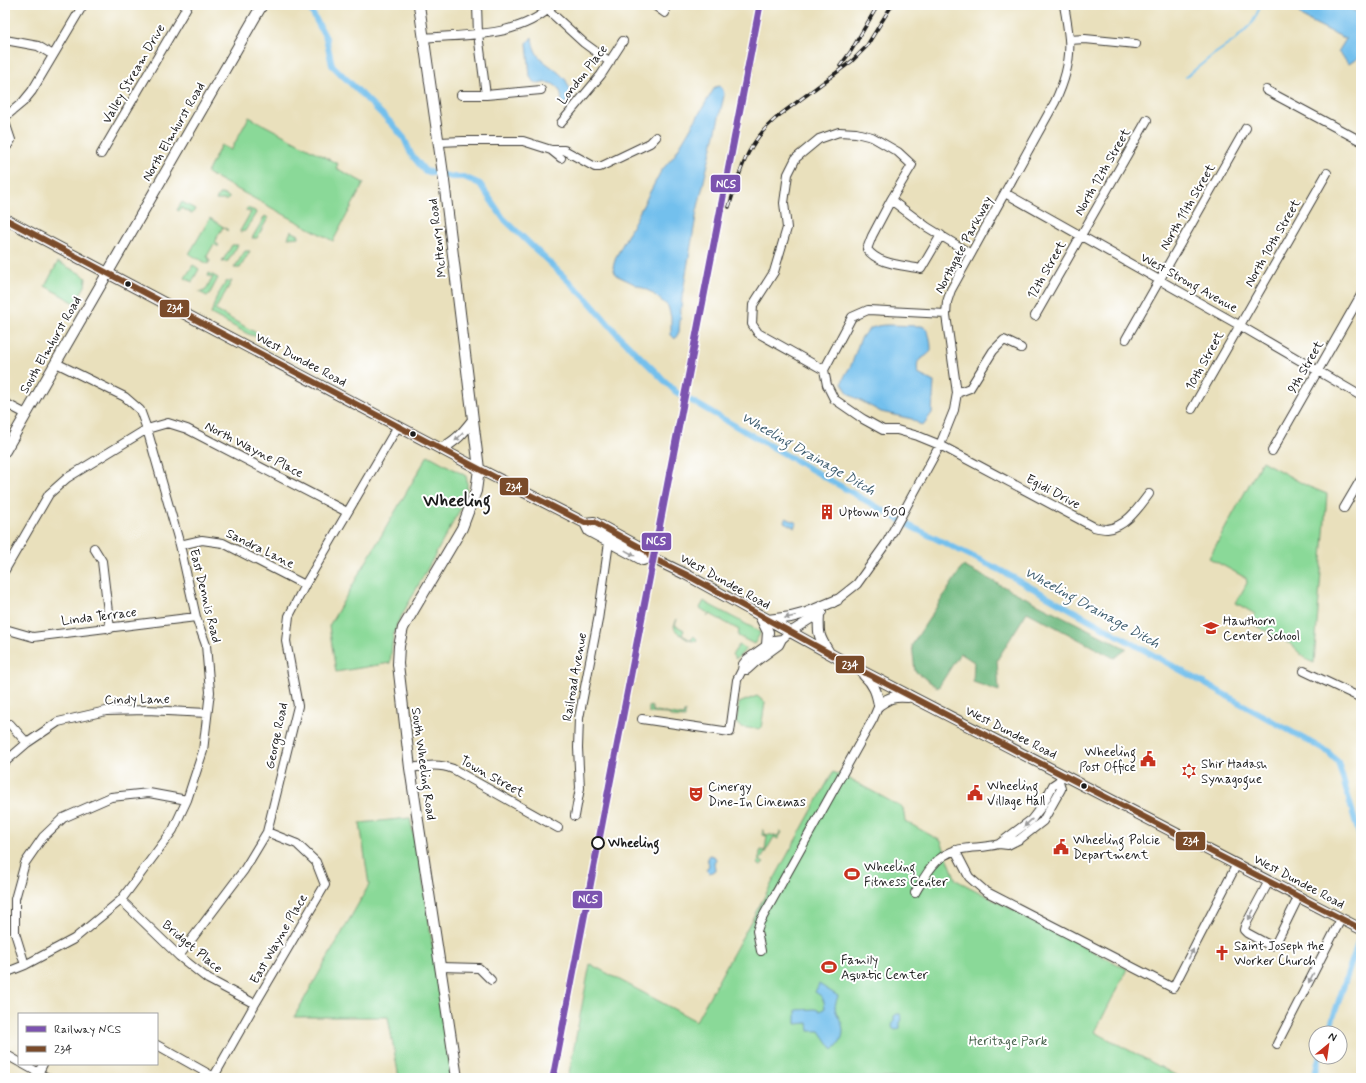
<svg xmlns="http://www.w3.org/2000/svg" width="1366" height="1083" font-family="Mynerve,sans-serif">
  <style>
    .green { fill: #8ad998; stroke: #537a5a }
    .forest { fill: #6fb980; stroke: #466a4e }
    .water { fill: #73c0ed; stroke: #486e84 }
    .lines { fill: none; stroke-linecap: round; stroke-linejoin: round }
    .stream { stroke: #73c0ed; stroke-width: 2 }
    .canal { stroke: #73c0ed; stroke-width: 6 }
    .minor-casing { stroke: #3b3934; stroke-width: 10 }
    .major-casing { stroke: #3b3934; stroke-width: 12 }
    .minor { stroke: #fff; stroke-width: 8 }
    .major { stroke: #fff; stroke-width: 10 }
    .rail-casing { stroke: #1c1c1c; stroke-width: 3.5 }
    .rail { stroke: #fff; stroke-width: 2; stroke-dasharray: 6; stroke-linecap: butt }
    .bus-1-casing { stroke: #fff; stroke-width: 9 }
    .bus-1 { stroke: #7a4b2a; stroke-width: 6 }
    .rail-1-casing { stroke: #fff; stroke-width: 10 }
    .rail-1 { stroke: #7c53af; stroke-width: 7 }
    .oneway { fill: #999 }
    .bus-dot { fill: #1c1c1c; stroke: #fff; stroke-width: 1.5 }
    .stop-dot { fill: #fff; stroke: #1c1c1c; stroke-width: 2 }
    .labels { text-anchor: middle; dominant-baseline: central; stroke-width: 4; stroke-linejoin: round; paint-order: stroke }
    .street-label { font-size: 13px; fill: #1c1c1c; stroke: #fff }
    .poi-label { font-size: 13px; fill: #1c1c1c; stroke: #fff; text-anchor: start }
    .stop-label { font-size: 13px; font-weight: bold; fill: #1c1c1c; stroke: #fff; text-anchor: start }
    .park-label { font-size: 13px; fill: #425e47; stroke: #fff }
    .water-label { font-size: 14px; font-style: italic; fill: #3f5e70; stroke: #fff }
    .district-label { font-size: 17px; font-weight: bold; fill: #1c1c1c; stroke: #fff }
    .line-badge { stroke: #fff; stroke-width: 1.5 }
    .badge-label { font-size: 11px; text-anchor: middle; font-weight: bold; fill: #fff }
  </style>
  <rect width="100%" height="100%" fill="#fff"/>
  <filter id="ink" filterUnits="userSpaceOnUse"><feTurbulence type="fractalNoise" baseFrequency=".025" numOctaves="2"/><feDisplacementMap in="SourceGraphic" scale="8" xChannelSelector="R" yChannelSelector="G"/><feConvolveMatrix kernelMatrix="1 2 1 2 8 2 1 2 1" color-interpolation-filters="sRGB"/></filter>
  <filter id="wash" filterUnits="userSpaceOnUse"><feTurbulence type="fractalNoise" baseFrequency=".012" numOctaves="4" result="noise"/><feDisplacementMap in="SourceGraphic" scale="16" xChannelSelector="R" yChannelSelector="G"/><feGaussianBlur stdDeviation="0.9" result="paint"/><feColorMatrix in="noise" values="0 0 0 0 0 0 0 0 0 0 0 0 0 0 0 0 0 1.4 0 .05"/><feComposite in="paint" operator="in"/></filter>
  <g filter="url(#wash)">
    <rect width="100%" height="100%" fill="#e9e0bc"/>
    <path class="green" d="M249 117 338 164 336 168 364 183 333 241 207 173 221 145 231 150Z
      M219 194H222L229 197 228 200H216Z
      M182 202 195 209 192 214 181 208 179 211 177 210Z
      M247 208 255 211 256 213 245 231 240 232V231L251 212 246 211Z
      M265 216 268 218 257 238H252Z
      M210 218 228 230 227 231 223 227 215 241 219 246H217L214 244 207 256 210 261 208 264 189 254Z
      M291 231 299 235V237L288 238Z
      M232 245H238L228 261 222 262Z
      M245 251H250L240 268H234Z
      M58 262 83 275 86 278 85 286 75 303 45 286Z
      M193 265 199 269 192 282 185 278Z
      M209 273 218 278 209 295 207 296 199 292 205 291 213 277 208 276Z
      M232 281 215 310 271 341 272 344 261 338 248 334 211 314 216 298 226 282Z
      M428 455 466 476C469 486 466 496 462 506L397 624 393 637 390 663 336 672 329 626Z
      M1262 461 1307 486 1327 494 1314 663 1307 660 1289 643 1251 623 1255 614 1236 603 1247 583 1246 578 1209 558Z
      M704 601 708 604 759 631 760 634 754 644 738 636 739 630 710 614 707 617 709 614 700 608Z
      M677 619 675 625 684 630 682 635 691 640 694 636 697 639 696 641C688 642 681 635 675 630L674 626Z
      M739 645 747 649 736 659 732 655Z
      M757 696 766 703H765L761 728 757 729 740 727 738 724H736L739 703Z
      M650 706 652 707V711L683 716 685 711V718L672 717 668 714 649 713V707Z
      M833 772 848 778 903 808 905 821 941 841 956 880 1127 969 1095 1032 1181 1078H568L590 964 696 1021Z
      M410 818 421 868 452 1078H399L388 1017H294L369 885 360 823Z
      M763 829 764 830V834L778 836 780 832H782L778 839 774 837 760 861 764 863 761 866 758 864 760 852 761 850 765 851 767 836 762 835Z"/>
    <path class="forest" d="M963 566 1127 649 1114 658 1027 612 997 660 999 691 973 682 974 662 960 653 938 688 915 671 912 645Z"/>
    <path class="water" d="M1291 5H1345L1361 15V56L1349 64 1338 52 1346 39 1304 18Z
      M532 37C534 62 550 62 565 79 568 83 569 89 572 93L565 105H562C561 101 562 94 560 91 556 83 547 81 539 84L533 81 530 77 527 43Z
      M720 86 723 90 724 96 697 211 682 297 679 332 675 339 671 335V317L668 306 651 292 616 275 613 267 616 257 661 171 674 156 715 87Z
      M888 325 922 326C930 329 931 343 931 351 922 362 915 355 918 374L934 382 932 413 923 425 919 424 912 419 881 412 850 395 848 393 842 383C845 373 849 370 852 363 860 342 860 325 888 325Z
      M786 518 797 523 795 528 784 522Z
      M709 855 714 856 716 859 714 863 715 870 712 872 709 873 706 870 709 865 707 858Z
      M819 984 838 996C837 1000 835 1003 835 1008 836 1013 839 1017 841 1022 846 1033 841 1043 833 1050L820 1031H809L808 1023 796 1024V1010L815 1009 820 1011 825 1008C824 999 822 996 815 992Z
      M897 1014H900L902 1019 900 1023V1028L896 1030 893 1029 892 1026 894 1021V1016Z"/>
    <g class="lines">
      <path class="stream" d="M1186 77 1213 55 1235 40 1253 22 1261 5"/>
      <path class="canal" d="M308 5 326 38 332 65 392 124 404 138 411 154 425 171 452 177H464L480 184 503 218 586 298 619 336 676 392 912 527 998 569 1328 752 1338 762 1361 841
        M1328 1033 1361 934
        M1313 1078 1320 1057"/>
    </g>
  </g>
  <g filter="url(#ink)">
    <g class="lines">
      <defs>
        <path id="minor" d="M477 5 478 34 486 95
          M654 5 665 13
          M548 10 584 43 610 62
          M424 38C468 34 519 38 553 5
          M5 40 38 46 53 55
          M1069 40 1085 39 1136 44
          M1266 90 1361 141
          M461 95H486L541 90
          M5 117 23 102 32 91 83 5
          M5 122 11 140 8 145 5 147
          M561 123 601 75 623 41
          M439 142 463 141H523L551 150H564L595 167H600L650 143 656 137
          M551 150 561 158
          M101 154 188 5
          M1005 193 1239 325 1361 396
          M891 200 872 236 867 249C878 265 904 265 921 269L941 235
          M946 314 868 310 852 317 824 370 827 385 834 399 863 419 883 430H897L918 436 940 445 1094 527C1098 528 1103 529 1107 529 1126 527 1139 507 1149 494
          M1035 316 1147 120
          M1126 339 1246 128
          M824 370 758 333 752 324 753 305 774 272 787 228 784 203 788 174 796 158 819 139 839 132 856 133 872 137 898 152 912 165 891 200 927 227 971 254
          M957 393 970 388 993 351 1004 340 1021 348
          M5 403 26 414
          M1192 409 1327 173
          M1272 451 1361 295
          M1344 508 1361 479
          M180 545 202 540 223 543 305 585
          M94 548 102 561 110 629
          M5 570 49 494 67 478 147 429 168 423 187 429 347 512
          M833 603 857 584 887 542 940 445 954 410 957 393 946 315 947 302 951 290 1055 102C1064 83 1071 61 1069 39 1068 28 1066 16 1064 5
          M5 629 33 637 196 617
          M742 670H747L757 661 779 645 782 639 790 632 822 612
          M1304 671 1361 698
          M642 719 730 732 737 680 742 670 743 664 747 659 774 640 782 639
          M10 724 27 743
          M5 762 27 743 58 722 106 711 147 710 207 713
          M410 768C425 766 438 763 453 769L558 828
          M1059 781 1061 789 1043 821 1020 839 1008 845 999 844 1031 820 1042 806 1053 785 1059 781 1062 775
          M575 816 580 788 578 748 579 718 598 620 609 542
          M955 850 969 877 985 891 1173 988 1237 864
          M1269 881 1245 926 1244 930 1247 933 1271 946 1276 943 1299 896
          M915 893C929 869 938 850 969 848 979 847 989 847 999 844
          M121 900 179 956 208 979 255 1004
          M761 951 757 931 760 922 873 719 879 705
          M179 956 244 870 267 832 298 706 286 641 289 616 305 585 398 426
          M25 965 15 933V899L25 863 43 837 63 818 111 797 149 793 187 800
          M440 967 479 968 491 980
          M5 973 25 965 74 939 121 900 173 830 187 800 203 751 210 692 206 645 196 617 180 545 147 429 140 410 125 397 56 363
          M1277 1044 1341 919
          M157 1045 214 1077
          M5 1054 19 1062
          M23 1064 48 1078
          M36 1078 43 1064
          M213 1078 255 1004 325 885 316 862 297 844 267 832"/>
        <path id="major" d="M419 5 444 181 479 469 476 491 462 528 403 628 399 646 398 664 410 768 457 1078
          M5 219 479 469 585 523 594 522 647 551 650 557 685 574 856 668 1361 929
          M441 449C457 440 462 434 473 420
          M5 451 262 5
          M585 523 589 531 643 560 650 557
          M819 614C818 632 818 636 828 651
          M760 616 768 632 767 645
          M768 620 791 617 806 613 837 600
          M864 675C874 684 877 693 879 705 890 697 894 696 908 697"/>
      </defs>
      <use href="#minor" class="minor-casing"/>
      <use href="#major" class="major-casing"/>
      <use href="#minor" class="minor"/>
      <use href="#major" class="major"/>
      <defs>
        <path id="rail" d="M840 66 851 51 878 5
          M729 207C741 167 748 140 781 114L852 61 866 47 892 5"/>
      </defs>
      <use href="#rail" class="rail-casing"/>
      <use href="#rail" class="rail"/>
      <defs>
        <path id="bus-1" d="M5 219 479 469 585 523 594 522 647 551 650 557 685 574 856 668 1361 929"/>
      </defs>
      <use href="#bus-1" class="bus-1-casing"/>
      <use href="#bus-1" class="bus-1"/>
      <defs>
        <path id="rail-1" d="M553 1078 760 5"/>
      </defs>
      <use href="#rail-1" class="rail-1-casing"/>
      <use href="#rail-1" class="rail-1"/>
    </g>
    <defs><path id="oneway-solid" d="M-6-.8H1V-3.2L6.5 0L1 3.2V.8H-6Z"/></defs>
    <g class="oneway">
      <use href="#oneway-solid" transform="translate(459 437) rotate(135)"/>
      <use href="#oneway-solid" transform="translate(630 553) rotate(29)"/>
      <use href="#oneway-solid" transform="translate(790 617) rotate(169)"/>
      <use href="#oneway-solid" transform="translate(1028 823) rotate(137)"/>
      <use href="#oneway-solid" transform="translate(1251 915) rotate(118)"/>
      <use href="#oneway-solid" transform="translate(1191 954) rotate(-63)"/>
      <use href="#oneway-solid" transform="translate(1311 978) rotate(117)"/>
    </g>
  </g>
  <defs>
    <symbol id="building-bare" viewBox="-9 -9 18 18"><path d="M-4-6H4V6H1V3H-1V6H-4ZM-2.5-4.3h1.7v1.8h-1.7ZM.8-4.3h1.7v1.8H.8ZM-2.5-1h1.7V.8h-1.7ZM.8-1h1.7V.8H.8Z" fill="#c8321e" stroke="#fff" stroke-width="2.5" paint-order="stroke"/></symbol>
    <symbol id="school-bare" viewBox="-9 -9 18 18"><path d="M0-5L7-2L0 1L-7-2ZM-4 1L0 2.5L4 1V4Q0 6-4 4Z" fill="#c8321e" stroke="#fff" stroke-width="2.5" paint-order="stroke"/></symbol>
    <symbol id="civic-bare" viewBox="-9 -9 18 18"><path d="M-.6-6.5H3V-4.5H.6V-3L4-1V1h2V6H-6V1h2V-1L-.6-3ZM-1.2 2.5V6h2.4V2.5Z" fill="#c8321e" stroke="#fff" stroke-width="2.5" paint-order="stroke"/></symbol>
    <symbol id="synagogue-bare" viewBox="-9 -9 18 18"><path d="M0-6.5L5.6 3.2H-5.6ZM0 6.5L5.6-3.2H-5.6Z" fill="#c8321e" stroke="#fff" stroke-width="2.5" paint-order="stroke"/></symbol>
    <symbol id="theatre-bare" viewBox="-9 -9 18 18"><path d="M-5-5.5Q0-4 5-5.5V0Q5 5 0 6Q-5 5-5 0ZM-3.3-2.5H-1v1.5H-3.3ZM1-2.5H3.3v1.5H1ZM-2.8 1Q0 5.5 2.8 1Z" fill="#c8321e" stroke="#fff" stroke-width="2.5" paint-order="stroke"/></symbol>
    <symbol id="stadium-bare" viewBox="-9 -9 18 18"><path d="M0-5a6.5 5 0 1 0 0 10a6.5 5 0 1 0 0-10ZM-3.5-1.8h7v3.6h-7Z" fill="#c8321e" stroke="#fff" stroke-width="2.5" paint-order="stroke"/></symbol>
    <symbol id="church-bare" viewBox="-9 -9 18 18"><path d="M-1.2-6h2.4v3.5h3.3v2.4h-3.3V6h-2.4V-.1h-3.3v-2.4h3.3Z" fill="#c8321e" stroke="#fff" stroke-width="2.5" paint-order="stroke"/></symbol>
  </defs>
  <g fill-rule="evenodd">
    <use href="#building-bare" x="816" y="501" width="22" height="22"/>
    <use href="#school-bare" x="1200" y="617" width="22" height="22"/>
    <use href="#civic-bare" x="1137" y="748" width="22" height="22"/>
    <use href="#synagogue-bare" x="1178" y="760" width="22" height="22"/>
    <use href="#civic-bare" x="964" y="782" width="22" height="22"/>
    <use href="#theatre-bare" x="685" y="783" width="22" height="22"/>
    <use href="#civic-bare" x="1050" y="836" width="22" height="22"/>
    <use href="#stadium-bare" x="841" y="863" width="22" height="22"/>
    <use href="#church-bare" x="1211" y="942" width="22" height="22"/>
    <use href="#stadium-bare" x="818" y="956" width="22" height="22"/>
  </g>
  <g class="bus-dot">
    <circle cx="128" cy="284" r="3.5"/>
    <circle cx="413" cy="434" r="3.5"/>
    <circle cx="1084" cy="786" r="3.5"/>
  </g>
  <circle class="stop-dot" cx="598" cy="843" r="6"/>
  <g class="labels">
    <g class="street-label">
      <text transform="translate(134 74) rotate(-60)">Valley Stream Drive</text>
      <text transform="translate(583 75) rotate(-52)">London Place</text>
      <text transform="translate(174 132) rotate(-60)">North Elmhurst Road</text>
      <text transform="translate(1103 172) rotate(-60)">North 12th Street</text>
      <text transform="translate(1188 207) rotate(-60)">North 11th Street</text>
      <text transform="translate(438 238) rotate(-97)">McHenry Road</text>
      <text transform="translate(1273 243) rotate(-60)">North 10th Street</text>
      <text transform="translate(964 245) rotate(-62)">Northgate Parkway</text>
      <text transform="translate(1047 270) rotate(-60)">12th Street</text>
      <text transform="translate(1189 283) rotate(29)">West Strong Avenue</text>
      <text transform="translate(51 345) rotate(-60)">South Elmhurst Road</text>
      <text transform="translate(301 360) rotate(28)">West Dundee Road</text>
      <text transform="translate(1205 361) rotate(-61)">10th Street</text>
      <text transform="translate(1306 367) rotate(-60)">9th Street</text>
      <text transform="translate(254 450) rotate(27)">North Wayne Place</text>
      <text transform="translate(1053 492) rotate(28)">Egidi Drive</text>
      <text transform="translate(260 549) rotate(26)">Sandra Lane</text>
      <text transform="translate(725 582) rotate(29)">West Dundee Road</text>
      <text transform="translate(205 596) rotate(76)">East Dennis Road</text>
      <text transform="translate(99 617) rotate(-7)">Linda Terrace</text>
      <text transform="translate(575 677) rotate(-80)">Railroad Avenue</text>
      <text transform="translate(137 700) rotate(-1)">Cindy Lane</text>
      <text transform="translate(1011 733) rotate(27)">West Dundee Road</text>
      <text transform="translate(277 736) rotate(-78)">George Road</text>
      <text transform="translate(423 764) rotate(82)">South Wheeling Road</text>
      <text transform="translate(492 777) rotate(29)">Town Street</text>
      <text transform="translate(1299 882) rotate(28)">West Dundee Road</text>
      <text transform="translate(279 939) rotate(-60)">East Wayne Place</text>
      <text transform="translate(192 947) rotate(40)">Bridget Place</text>
    </g>
    <g class="poi-label">
      <text x="839" y="512">Uptown 500</text>
      <text x="1223" y="621">Hawthorn<tspan x="1223" dy="15">Center School</tspan></text>
      <text x="1136" y="752" text-anchor="end">Wheeling<tspan x="1136" dy="15">Post Office</tspan></text>
      <text x="1201" y="764">Shir Hadash<tspan x="1201" dy="15">Synagogue</tspan></text>
      <text x="987" y="786">Wheeling<tspan x="987" dy="15">Village Hall</tspan></text>
      <text x="708" y="787">Cinergy<tspan x="708" dy="15">Dine-In Cinemas</tspan></text>
      <text x="1073" y="840">Wheeling Polcie<tspan x="1073" dy="15">Department</tspan></text>
      <text x="864" y="867">Wheeling<tspan x="864" dy="15">Fitness Center</tspan></text>
      <text x="1234" y="946">Saint Joseph the<tspan x="1234" dy="15">Worker Church</tspan></text>
      <text x="841" y="960">Family<tspan x="841" dy="15">Aquatic Center</tspan></text>
    </g>
    <g class="stop-label">
      <text x="608" y="843">Wheeling</text>
    </g>
    <g class="park-label">
      <text x="1008" y="1041">Heritage Park</text>
    </g>
    <g class="water-label">
      <text transform="translate(808 454) rotate(30)">Wheeling Drainage Ditch</text>
      <text transform="translate(1092 608) rotate(29)">Wheeling Drainage Ditch</text>
    </g>
    <g class="district-label">
      <text x="457" y="501">Wheeling</text>
    </g>
  </g>
  <g class="line-badge">
    <rect x="710" y="174" width="31" height="19" rx="4" fill="#7c53af"/>
    <rect x="159" y="299" width="31" height="19" rx="4" fill="#7a4b2a"/>
    <rect x="499" y="477" width="30" height="19" rx="4" fill="#7a4b2a"/>
    <rect x="641" y="532" width="31" height="19" rx="4" fill="#7c53af"/>
    <rect x="835" y="655" width="30" height="19" rx="4" fill="#7a4b2a"/>
    <rect x="1175" y="831" width="31" height="20" rx="4" fill="#7a4b2a"/>
    <rect x="572" y="890" width="31" height="19" rx="4" fill="#7c53af"/>
  </g>
  <g class="badge-label">
    <text x="726" y="188">NCS</text>
    <text x="175" y="312">234</text>
    <text x="514" y="491">234</text>
    <text x="656" y="545">NCS</text>
    <text x="850" y="669">234</text>
    <text x="1191" y="845">234</text>
    <text x="588" y="903">NCS</text>
  </g>
  <rect width="1366" height="1083" fill="none" stroke="#fff" stroke-width="20"/>
  <rect x="18" y="1013" width="140" height="52" fill="#ffffff" stroke="#a4a4a4"/>
  <rect x="26" y="1026" width="20" height="6" fill="#7c53af" stroke="#a4a4a4"/>
  <text x="54" y="1033" font-size="12" fill="#1c1c1c">Railway NCS</text>
  <rect x="26" y="1046" width="20" height="6" fill="#7a4b2a" stroke="#a4a4a4"/>
  <text x="54" y="1053" font-size="12" fill="#1c1c1c">234</text>
  <g transform="translate(1328 1045) rotate(29)"><circle r="19" fill="#ffffff" stroke="#a4a4a4"/>
  <path d="M0-3L7 15L0 10L-7 15Z" fill="#c8321e"/>
  <text y="-6" font-size="11" font-weight="bold" text-anchor="middle" fill="#1c1c1c">N</text>
  </g>
</svg>
